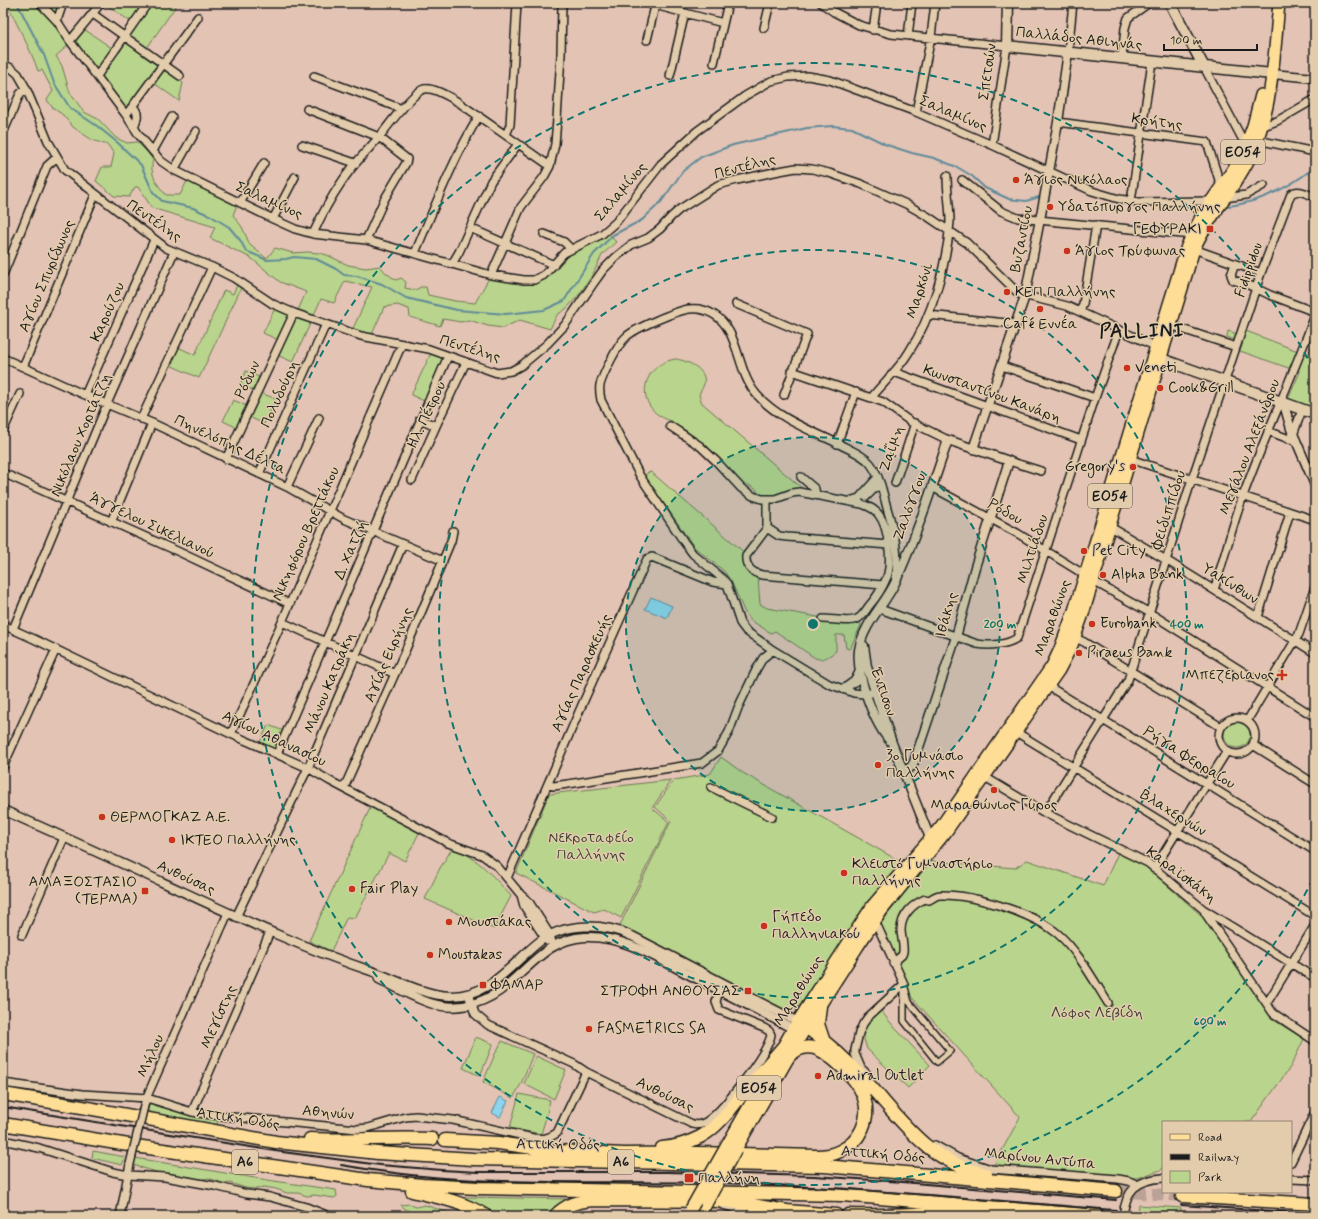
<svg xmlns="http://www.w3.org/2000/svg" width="1318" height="1219" font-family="Mynerve,sans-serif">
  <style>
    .green { fill: #b9d48c; stroke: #6a7854 }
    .water { fill: #8dd5ee; stroke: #608b9a }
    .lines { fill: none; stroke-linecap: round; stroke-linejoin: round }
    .stream { stroke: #608b9a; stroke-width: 2 }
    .motorway-tunnel { stroke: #bba296; stroke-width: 12; stroke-dasharray: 12 6; stroke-linecap: butt }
    .pedestrian-casing { stroke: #1c1c1c; stroke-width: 8 }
    .minor-casing { stroke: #1c1c1c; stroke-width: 10 }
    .tertiary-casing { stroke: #1c1c1c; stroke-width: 11 }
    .secondary-casing { stroke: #1c1c1c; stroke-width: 13 }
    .primary-casing { stroke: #1c1c1c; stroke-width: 14 }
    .motorway-casing { stroke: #1c1c1c; stroke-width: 15 }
    .pedestrian { stroke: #e3ccac; stroke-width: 5 }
    .minor { stroke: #e3ccac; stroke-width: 7 }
    .tertiary { stroke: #e3ccac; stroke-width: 8 }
    .secondary { stroke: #e3ccac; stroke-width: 10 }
    .primary { stroke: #fedd96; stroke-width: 11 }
    .motorway { stroke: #fedd96; stroke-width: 12 }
    .rail { stroke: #1c1c1c; stroke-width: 2 }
    .minor-bridge-casing { stroke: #1c1c1c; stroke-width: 10; stroke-linecap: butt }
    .primary-bridge-casing { stroke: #1c1c1c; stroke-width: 14; stroke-linecap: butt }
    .minor-bridge { stroke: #e3ccac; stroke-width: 7 }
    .primary-bridge { stroke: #fedd96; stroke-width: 11 }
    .ring { fill: none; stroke: #0f766e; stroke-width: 2; stroke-dasharray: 7 5 }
    .poi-dot { fill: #c8321e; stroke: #e3ccac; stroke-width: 1.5 }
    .labels { text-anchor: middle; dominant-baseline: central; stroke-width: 3; stroke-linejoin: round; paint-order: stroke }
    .shield { fill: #e3ccac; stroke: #585147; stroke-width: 1 }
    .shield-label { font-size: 14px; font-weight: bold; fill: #1c1c1c }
    .street-label { font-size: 15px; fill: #1c1c1c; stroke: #e3ccac }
    .poi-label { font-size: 15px; fill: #1c1c1c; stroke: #e3ccac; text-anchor: start }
    .park-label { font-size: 15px; fill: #3b4132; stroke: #e3ccac }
    .district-label { font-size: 19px; font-weight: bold; letter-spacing: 1px; fill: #1c1c1c; stroke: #e3ccac }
    .centre { fill: #0f766e; stroke: #e3ccac; stroke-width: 2 }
    .ring-label { font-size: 12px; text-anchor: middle; font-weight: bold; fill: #0f766e; stroke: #e3ccac; stroke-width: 3; stroke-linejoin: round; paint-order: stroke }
  </style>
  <rect width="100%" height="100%" fill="#e3c3b4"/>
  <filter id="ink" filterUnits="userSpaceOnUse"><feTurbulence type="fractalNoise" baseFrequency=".025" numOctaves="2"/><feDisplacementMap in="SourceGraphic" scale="8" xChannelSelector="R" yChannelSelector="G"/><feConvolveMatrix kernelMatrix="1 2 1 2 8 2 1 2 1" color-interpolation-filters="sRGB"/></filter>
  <g filter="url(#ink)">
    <path class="green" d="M7 3H66L60 17 69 34 78 25 119 53 137 26 105 4 106 3H178L142 55 183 83 179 101 151 81 144 92 130 121 72 42 56 56 62 66 70 93 84 112 98 119 116 138 127 143 137 142 147 152 153 160C149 173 157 185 166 195H180L187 181 237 205 233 215 242 227 250 245 266 258 268 257 275 248 293 253 307 252 319 253 327 255 348 265 366 268 380 266 386 273 396 280 401 278 406 282 405 288 415 290 421 287H426L428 295 455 301 475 303 489 278 535 283 542 280 555 270 566 255 593 243 607 232 616 242 602 255 593 274 578 296 566 309 557 315 550 329 520 320 503 328 488 326 469 320 461 322 443 319 440 326 410 317 409 309 397 305 384 307 370 339 350 335 372 287 345 281 334 303 321 299 293 362 277 355 283 342 263 333 275 308 296 315 306 292 280 282 251 258 210 238 215 227 152 208 138 187H135L129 197 114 196 96 181 102 167H111L114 154 108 145 92 140 73 127 63 115 52 107 47 100 53 91 42 70 38 71C30 47 17 26 7 3Z
      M238 283 242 286 199 378 170 365 178 347 195 355 224 290 233 294Z
      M1228 331 1244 336 1246 331 1308 355 1314 340H1315V408L1288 399 1300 372 1240 351 1243 343 1227 337Z
      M433 349 446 353 424 401 411 395Z
      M675 359C686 360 708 369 704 384 703 388 700 391 699 395L702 403 803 489 785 491 781 495 774 498 756 494 757 490 747 484 744 487 710 450 687 431 672 423V421C635 412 637 366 675 359Z
      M246 371 259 377 253 390 240 385Z
      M261 393 276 399 264 424 245 415 238 428 223 421 233 400 254 409Z
      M651 472 745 553 758 578 760 604 767 608 818 617 822 621 856 623 860 622 861 625 850 649 846 648 844 635H836V651C829 656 824 661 815 658L775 631 771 633 750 620 744 611 732 583 724 571 694 547 645 476 647 473Z
      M1224 735a13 13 0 1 1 26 0a13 13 0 1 1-26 0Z
      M268 725 284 731 274 755 258 747Z
      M721 757 743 773 901 862 800 1005 795 1010H785L620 925 671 821 655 807 674 780 710 774Z
      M671 780 652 808 669 822 621 918 604 909 594 912 516 873 549 794Z
      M371 806 420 831 405 861 389 853 355 918 347 917 331 951 309 941Z
      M453 847C481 861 490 873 511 896L494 929 425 899 440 868Z
      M1119 851 1145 866 1202 916 1221 941 1272 1019 1304 1039 1291 1066 1251 1122H1163V1169L1138 1178 1056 1173 993 1167 1020 1117 907 992 880 924 930 861 1015 868 1027 860 1103 886Z
      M881 1011 895 1028 930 1065 908 1088 867 1049 864 1039 865 1029 870 1020Z
      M476 1037 493 1044 480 1076 463 1068Z
      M502 1041 533 1054 521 1084 513 1098 483 1082 495 1054Z
      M536 1056 566 1070 554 1099 524 1084Z
      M519 1094 550 1100 547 1114 541 1134 510 1128Z
      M150 1103 196 1116 218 1119 217 1125 147 1112Z
      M93 1151 125 1157 122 1165 92 1158Z
      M135 1158 267 1180 336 1190 337 1196 334 1198 314 1195 307 1196 298 1193H287L276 1189 264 1187 256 1189 246 1188 230 1183H223L208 1178 199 1180 190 1177H178L163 1174 133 1165Z
      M465 1197 572 1199 550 1216H494L465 1200Z
      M409 1204 416 1207 425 1205 459 1216H439L421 1211 412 1212 405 1209 401 1205Z
      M1139 1205 1181 1208 1180 1216H1138Z"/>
    <path class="water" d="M651 597 672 606 667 618 645 609Z
      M500 1097 508 1101 500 1117 492 1113Z"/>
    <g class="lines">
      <path class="stream" d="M17 3 44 55 54 83 70 108 97 126 118 143 141 165 153 192 162 201 193 208 211 216 229 227 240 240 246 251 267 260 286 259 294 257 316 259 336 269 344 275 357 276 382 284 406 298 457 310 506 314 544 310 564 301 594 254 613 235 642 220 661 202 683 171 701 157 733 145 807 128 832 126 852 128 887 145 912 153 934 158 957 167 972 176 985 188 1009 199 1026 201 1039 197
        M1229 206C1261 202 1290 187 1315 167"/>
      <path class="motorway-tunnel" d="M1116 1191 1182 1196"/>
      <defs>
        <path id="pedestrian" d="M904 984 909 1002 950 1051 937 1062 904 1021Z"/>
        <path id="minor" d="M40 3 57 21 70 41 126 115 139 135 161 161 174 170 273 219 295 229 313 234 366 240 491 275 524 280H534L544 275 564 253 602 234 616 222 661 164 697 131 745 96 771 81 788 77 808 76 830 80 916 112 992 145 1092 191 1119 199 1139 202 1211 201
          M647 3 723 23
          M821 3 834 12 859 25 891 34 1007 46 992 145
          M93 14 180 76
          M57 21 63 3
          M764 28 770 3
          M873 30 877 3
          M908 36 912 3
          M647 40 655 6
          M70 41 101 3
          M1068 52 1073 3
          M1122 58 1125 28 1128 18 1149 3
          M714 63 728 3
          M3 64 11 68 18 74 26 88 48 141 65 170 166 248 212 267 234 278 273 304 294 313 361 336 429 349 497 373 511 371 522 365 547 344 565 325 593 284 603 270 616 257 631 245 648 238 660 229 671 217 680 209 718 185 737 180 779 171 796 168 812 169 829 173 861 184 906 204 927 216 967 243 1019 294 1067 306 1159 348
          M1204 67 1246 146
          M97 76 148 3
          M314 76 402 109
          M670 76 685 13
          M133 107C140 113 137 119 134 127
          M307 109 379 137 407 159 406 163 384 200 366 240
          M916 112 931 37 935 3
          M126 115 198 17
          M1058 122 1207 142 1219 180 1223 185
          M1261 127 1277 121 1315 99
          M3 133 20 94 26 88
          M506 135 510 125 517 3
          M1257 140 1315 152
          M302 145 355 163
          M153 151 172 117
          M174 170 196 131
          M962 180 1001 211 1018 218 1192 235
          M1224 198 1246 195 1264 185
          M1131 201 1152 62
          M240 203 264 163
          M273 219 295 177
          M470 228 554 265
          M313 234C321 216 330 199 341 183 352 165 367 151 380 136 388 126 413 92 424 89 433 87 450 97 458 102L550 166
          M544 234 564 242 571 249
          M1194 249 1261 273
          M415 253C435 206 453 159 479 116
          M452 264 459 252 491 181 518 144
          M1235 264 1231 275 1233 280 1251 286 1270 295 1315 312
          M3 275 47 166 57 157
          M491 275 521 207 544 177 550 166 555 144 557 119 561 55 562 3
          M736 304 807 334 784 395
          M1080 312 1083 304 1096 225
          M928 315 1016 324
          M1170 325 1236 347
          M3 358 85 395 152 423 287 487 344 519 443 561
          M1002 366 1095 398
          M23 367 95 195
          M792 371 883 402 911 422 948 440
          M894 372 1081 440
          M85 395 154 240
          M872 397C884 382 899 369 909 352 932 317 947 264 950 222 950 207 947 191 947 176
          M141 419 212 267
          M420 419 436 426
          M670 426 700 446 716 461 741 488 753 496 762 499H775L792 493 799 492 862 504C868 506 875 509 879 515 889 528 892 562 887 577 882 589 877 597 869 606 866 610 862 617 857 619 848 623 833 619 823 619
          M3 431 20 394
          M1268 431 1289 439 1296 440
          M1293 435 1302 410
          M837 444 856 392
          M226 459 294 313
          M1130 459 1315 520
          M1009 461 1041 471
          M3 473 177 551 290 604
          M259 474 326 324
          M801 477 815 489 816 495
          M412 480 436 426 466 362
          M895 483 915 423
          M287 487 319 418
          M932 487 1017 533 1085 575
          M866 497 875 488 881 485
          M767 500V528L746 556C745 567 753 573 762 575L883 585
          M850 501 859 498 878 477
          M111 522 152 423
          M1109 526 1166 560 1315 653
          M767 528 779 536 787 537 889 545
          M1093 581 1150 613 1315 717
          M1214 590C1224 559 1232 527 1243 496 1265 435 1293 376 1315 315
          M880 609 977 644C989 646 1007 645 1017 638L1046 550 1095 398 1119 330
          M1258 617 1290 512
          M282 622 395 674
          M3 625 34 639 231 734 308 768 330 781 448 843 482 855 497 866 521 895 529 902 550 935 553 946
          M13 629 107 404 174 252
          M1071 636 1084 642 1221 727
          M1048 686 1315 851
          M871 693 864 694 854 693 829 684 773 650 746 631 740 623 727 584 723 579 693 554 684 542 640 476 601 400C600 395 599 390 600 385 603 374 618 344 626 337 635 328 676 311 689 309 697 308 706 310 713 314 740 329 736 372 757 395 779 419 810 430 839 444 850 450 862 454 870 463 880 476 883 493 887 508 894 531 899 552 896 576
          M1219 736a18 18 0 1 1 36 0a18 18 0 1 1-36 0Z
          M1247 721 1299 634 1315 587
          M1016 732 1315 916
          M231 734 282 622 402 344
          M1253 745 1315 784
          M277 754 448 356
          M3 767 56 649
          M985 777 1045 813 1148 863 1203 909 1315 978
          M548 785 554 786 568 784 702 763 718 751 729 732 738 708 756 670 763 658 773 650
          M711 787 772 817
          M344 788 406 649 451 541 453 531
          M1045 813 1128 680 1192 479 1261 273 1291 194C1298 188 1307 194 1315 197
          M1154 869 1227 751
          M507 878 582 705 647 559 652 557 713 582 727 584
          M521 895 524 906 547 941
          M1205 913 1273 1013 1315 1041
          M236 917 308 768 403 544
          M22 935 64 838
          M893 963 902 955 903 952C904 944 901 937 901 930 901 915 913 904 925 899L929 900C933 898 936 895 940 895 973 894 1033 913 1058 934 1078 951 1094 981 1108 1003
          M468 994 475 1014 488 1025 574 1064 586 1072 692 1124C696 1125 700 1125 704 1123 721 1114 767 1054 771 1035L769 1031 764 1028 719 1010 716 1002 719 990
          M1267 1003 1315 925
          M868 1075 861 1068 855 1054V1050L859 1033 863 1024 868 1017 904 984 875 921
          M3 1083 82 1094 147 1098 192 1112 212 1115 357 1129 368 1128 405 1117 416 1116 453 1120 533 1138C543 1139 548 1139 557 1133L586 1072
          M145 1101 228 913
          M192 1112 270 932
          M3 1140 39 1148 113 1172 128 1175 165 1177 215 1186 247 1194 270 1197 306 1207 329 1216
          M935 1145 958 1158 991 1169 1118 1179 1129 1181 1138 1185
          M1291 1162 1315 1112
          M1291 1179 1315 1180
          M722 1205 736 1209 750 1216
          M120 1216 130 1164
          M1123 1216C1126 1190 1136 1180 1163 1178"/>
        <path id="tertiary" d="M1272 74 1315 78
          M1280 401 1285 408 1291 429 1315 485
          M973 449 1025 296 1044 199 1058 122 1068 52
          M864 646 867 667 892 743 932 843
          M844 689 855 681 860 671
          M892 743C874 725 856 675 859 650 863 624 884 606 895 583 916 537 932 488 948 440L1009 461 975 567 956 637 914 762 911 767 904 772
          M3 810C57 834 111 858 164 883 233 915 302 948 374 972 399 981 424 995 450 996 490 997 511 964 539 942 565 922 603 923 632 936L802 1024
          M379 979C399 988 416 1000 437 1005 462 1011 489 1001 507 985 533 964 549 939 585 937 622 935 655 957 686 973 723 992 760 1011 797 1031"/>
        <path id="secondary" d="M1008 3 1007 46 1272 74
          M1170 3 1204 67
          M1153 356 1315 414"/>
        <path id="primary" d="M726 1147 793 1029 861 923 873 905 942 825 1052 666 1060 649 1074 611 1187 246 1203 213 1232 171 1243 153 1253 126 1261 95
          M736 1149 806 1027 858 946 883 909 945 833 1059 670 1072 645 1083 614 1194 249C1208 217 1232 192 1248 161 1273 113 1274 55 1279 3
          M699 1216 706 1204"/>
        <path id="motorway" d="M820 1006 818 1024 823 1039
          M806 1027C826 1042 845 1058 861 1076 901 1118 924 1161 986 1174
          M3 1094 82 1107 276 1142 378 1153 473 1159 824 1166 1116 1191
          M3 1124 122 1144 368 1180 423 1185 478 1188 842 1195 1098 1216
          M310 1139C350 1141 391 1137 432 1139
          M445 1140 498 1143 554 1151 625 1154 697 1153 816 1156C825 1156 833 1155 840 1151 860 1142 871 1119 864 1098 860 1085 852 1077 843 1068 827 1053 809 1036 788 1057
          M662 1148C675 1147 688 1143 700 1137 717 1128 730 1110 741 1096 755 1080 769 1063 783 1047
          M412 1191C438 1197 464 1202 486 1216
          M1182 1196 1315 1204
          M848 1215C890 1217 932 1211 974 1214
          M555 1216C566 1204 579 1201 595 1200L729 1201 787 1211 836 1215"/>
      </defs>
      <use href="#pedestrian" class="pedestrian-casing"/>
      <use href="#minor" class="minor-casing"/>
      <use href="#tertiary" class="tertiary-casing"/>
      <use href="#secondary" class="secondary-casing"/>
      <use href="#primary" class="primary-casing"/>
      <use href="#motorway" class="motorway-casing"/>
      <use href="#pedestrian" class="pedestrian"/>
      <use href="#minor" class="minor"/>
      <use href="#tertiary" class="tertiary"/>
      <use href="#secondary" class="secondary"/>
      <use href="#primary" class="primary"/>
      <use href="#motorway" class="motorway"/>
      <path class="rail" d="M3 1107 275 1151 380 1165 442 1170 478 1172H668L814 1176 902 1182 1116 1200
        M341 1165C386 1173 431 1178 476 1180 558 1184 640 1181 722 1183 854 1187 985 1200 1116 1210
        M1181 1205 1315 1214
        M1181 1214 1207 1216"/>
      <defs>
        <path id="minor-bridge" d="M130 1164 145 1102"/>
        <path id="primary-bridge" d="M706 1204 736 1149
          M691 1209 726 1147"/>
      </defs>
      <use href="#minor-bridge" class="minor-bridge-casing"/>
      <use href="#primary-bridge" class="primary-bridge-casing"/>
      <use href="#minor-bridge" class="minor-bridge"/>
      <use href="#primary-bridge" class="primary-bridge"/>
    </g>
  </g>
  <circle cx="813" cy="624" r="187" fill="#0f766e" fill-opacity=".12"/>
  <g class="ring">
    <circle cx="813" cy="624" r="187"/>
    <circle cx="813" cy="624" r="374"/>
    <path d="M1313 879A561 561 0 1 1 1313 369"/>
  </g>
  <g class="poi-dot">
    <circle cx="1016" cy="180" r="4"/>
    <circle cx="1050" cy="207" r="4"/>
    <rect x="1206" y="225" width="8" height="8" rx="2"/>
    <circle cx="1067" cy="251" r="4"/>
    <circle cx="1007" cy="292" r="4"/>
    <circle cx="1040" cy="309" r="4"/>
    <circle cx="1127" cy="368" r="4"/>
    <circle cx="1160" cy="388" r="4"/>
    <circle cx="1133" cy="467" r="4"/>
    <circle cx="1084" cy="551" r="4"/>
    <circle cx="1103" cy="575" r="4"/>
    <circle cx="1092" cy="624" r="4"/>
    <circle cx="1079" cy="653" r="4"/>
    <path d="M1280 669h4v4h4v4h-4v4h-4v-4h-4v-4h4z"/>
    <circle cx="878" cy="765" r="4"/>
    <circle cx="994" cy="790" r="4"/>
    <circle cx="102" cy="817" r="4"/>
    <circle cx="172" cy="840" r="4"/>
    <circle cx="844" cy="873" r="4"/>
    <circle cx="352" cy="889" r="4"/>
    <rect x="141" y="887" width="8" height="8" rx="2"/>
    <circle cx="449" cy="922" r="4"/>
    <circle cx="764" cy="926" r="4"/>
    <circle cx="430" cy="955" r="4"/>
    <rect x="479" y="981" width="8" height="8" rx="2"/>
    <rect x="744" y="987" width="8" height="8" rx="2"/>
    <circle cx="589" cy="1029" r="4"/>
    <circle cx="818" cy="1076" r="4"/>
    <rect x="684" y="1173" width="10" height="10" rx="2"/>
  </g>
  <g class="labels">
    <g class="shield">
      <rect x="1221" y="140" width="44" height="24" rx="3"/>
      <rect x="1088" y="484" width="44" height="24" rx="3"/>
      <rect x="737" y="1076" width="44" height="24" rx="3"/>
      <rect x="232" y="1150" width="26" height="24" rx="3"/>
      <rect x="608" y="1150" width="26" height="24" rx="3"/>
    </g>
    <g class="shield-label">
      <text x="1243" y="152">ΕΟ54</text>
      <text x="1110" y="496">ΕΟ54</text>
      <text x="759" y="1088">ΕΟ54</text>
      <text x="245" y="1162">Α6</text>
      <text x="621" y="1162">Α6</text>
    </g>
    <g class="street-label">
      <text transform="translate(1079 39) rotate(6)">Παλλάδος Αθιηνάς</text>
      <text transform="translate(988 72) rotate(-82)">Σπετσών</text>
      <text transform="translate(953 114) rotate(23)">Σαλαμίνος</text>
      <text transform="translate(1157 122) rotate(8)">Κρήτης</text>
      <text transform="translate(745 167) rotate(-15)">Πεντέλης</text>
      <text transform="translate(621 192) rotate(-50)">Σαλαμίνος</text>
      <text transform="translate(269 201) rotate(24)">Σαλαμίνος</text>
      <text transform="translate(154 221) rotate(34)">Πεντέλης</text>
      <text transform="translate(1022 239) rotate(-79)">Βυζαντίου</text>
      <text transform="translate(1249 270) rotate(-71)">Fidippidou</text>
      <text transform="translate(47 276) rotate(-67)">Αγίου Σπυρίδωνος</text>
      <text transform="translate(920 291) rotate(-72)">Μαρκόνι</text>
      <text transform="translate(108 312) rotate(-66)">Καρούζου</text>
      <text transform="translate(470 349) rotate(17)">Πεντέλης</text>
      <text transform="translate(248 380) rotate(-65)">Ρόδων</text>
      <text transform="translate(280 394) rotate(-66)">Πολυδούρη</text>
      <text transform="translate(992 394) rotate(20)">Κωνσταντίνου Κανάρη</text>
      <text transform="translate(427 415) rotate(-65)">Ηλ. Πέτρου</text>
      <text transform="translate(81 435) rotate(-67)">Νικόλαου Χορτάτζη</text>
      <text transform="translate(230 445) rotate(25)">Πηνελόπης Δέλτα</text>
      <text transform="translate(1250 447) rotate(-69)">Μεγάλου Αλεξάνδρου</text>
      <text transform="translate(892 449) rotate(-71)">Ζαΐμη</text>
      <text transform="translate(910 507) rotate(-70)">Ζαλόγγου</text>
      <text transform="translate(1169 510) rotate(-72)">Φειδιππίδου</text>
      <text transform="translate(1005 512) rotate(29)">Ρόδου</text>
      <text transform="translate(152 526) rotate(25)">Άγγελου Σικελιανού</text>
      <text transform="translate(306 534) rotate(-66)">Νικηφόρου Βρεττάκου</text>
      <text transform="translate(1033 549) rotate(-72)">Μιλτιάδου</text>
      <text transform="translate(351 550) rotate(-67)">Δ. Χατζή</text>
      <text transform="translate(1230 584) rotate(32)">Υακίνθων</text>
      <text transform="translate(947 615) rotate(-74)">Ιθάκης</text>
      <text transform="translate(1053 618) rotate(-70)">Μαραθώνος</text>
      <text transform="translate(389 655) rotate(-67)">Αγίας Ειρήνης</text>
      <text transform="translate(582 673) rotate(-66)">Αγίας Παρασκευής</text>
      <text transform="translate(330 683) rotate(-67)">Μάνου Κατράκη</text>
      <text transform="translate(883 692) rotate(71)">Έντισον</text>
      <text transform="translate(274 739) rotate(25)">Αγίου Αθανασίου</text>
      <text transform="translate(1189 758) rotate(32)">Ρήγα Φερραίου</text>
      <text transform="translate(1173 813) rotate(32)">Βλαχερνών</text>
      <text transform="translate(1181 875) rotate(37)">Καραϊσκάκη</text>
      <text transform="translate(186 878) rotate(25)">Ανθούσας</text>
      <text transform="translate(799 991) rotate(-58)">Μαραθώνος</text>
      <text transform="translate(219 1017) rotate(-66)">Μεγίστης</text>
      <text transform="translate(151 1056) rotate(-66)">Μήλου</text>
      <text transform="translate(665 1095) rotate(26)">Ανθούσας</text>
      <text transform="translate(328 1113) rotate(5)">Αθηνών</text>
      <text transform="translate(238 1119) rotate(9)">Αττική Οδός</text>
      <text transform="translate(558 1145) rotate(1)">Αττική Οδός</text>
      <text transform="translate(883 1155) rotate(5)">Αττική Οδός</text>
      <text transform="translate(1040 1159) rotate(6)">Μαρίνου Αντύπα</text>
    </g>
    <g class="poi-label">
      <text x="1024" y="180">Άγιος Νικόλαος</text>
      <text x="1058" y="207">Υδατόπυργος Παλλήνης</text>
      <text x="1202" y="229" text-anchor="end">ΓΕΦΥΡΑΚΙ</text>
      <text x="1075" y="251">Άγιος Τρύφωνας</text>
      <text x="1015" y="292">ΚΕΠ Παλλήνης</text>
      <text x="1040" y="324" text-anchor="middle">Café Εννέα</text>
      <text x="1135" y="368">Veneti</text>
      <text x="1168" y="388">Cook&amp;Grill</text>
      <text x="1125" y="467" text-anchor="end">Gregory's</text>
      <text x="1092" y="551">Pet City</text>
      <text x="1111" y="575">Alpha Bank</text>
      <text x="1100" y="624">Eurobank</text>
      <text x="1087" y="653">Piraeus Bank</text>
      <text x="1274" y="675" text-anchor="end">Μπεζεριανος</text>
      <text x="886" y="756">3ο Γυμνάσιο<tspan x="886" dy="17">Παλλήνης</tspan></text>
      <text x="994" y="805" text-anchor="middle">Μαραθώνιος Γύρος</text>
      <text x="110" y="817">ΘΕΡΜΟΓΚΑΖ Α.Ε.</text>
      <text x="180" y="840">ΙΚΤΕΟ Παλλήνης</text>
      <text x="852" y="864">Κλειστό Γυμναστήριο<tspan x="852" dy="17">Παλλήνης</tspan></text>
      <text x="137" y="882" text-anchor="end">ΑΜΑΞΟΣΤΑΣΙΟ<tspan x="137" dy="17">(ΤΕΡΜΑ)</tspan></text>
      <text x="360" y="889">Fair Play</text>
      <text x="772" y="917">Γήπεδο<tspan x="772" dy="17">Παλληνιακού</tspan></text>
      <text x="457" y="922">Μουστάκας</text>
      <text x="438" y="955">Moustakas</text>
      <text x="491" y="985">ΦΑΜΑΡ</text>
      <text x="740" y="991" text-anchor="end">ΣΤΡΟΦΗ ΑΝΘΟΥΣΑΣ</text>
      <text x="597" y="1029">FASMETRICS SA</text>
      <text x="826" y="1076">Admiral Outlet</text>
      <text x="698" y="1178">Παλλήνη</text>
    </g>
    <g class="park-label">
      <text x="591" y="838">Νεκροταφείο<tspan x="591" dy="17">Παλλήνης</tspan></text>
      <text x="1097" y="1013">Λόφος Λεβίδη</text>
    </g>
    <g class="district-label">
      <text x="1142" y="331">PALLINI</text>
    </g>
  </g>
  <circle cx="813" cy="624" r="6" class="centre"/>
  <g class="ring-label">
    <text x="1000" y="628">200 m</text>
    <text x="1187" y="628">400 m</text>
    <text x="1210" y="1025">600 m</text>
  </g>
  <rect width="1318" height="1219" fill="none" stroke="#e3ccac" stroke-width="16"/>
  <rect x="8" y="8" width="1302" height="1203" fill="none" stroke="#1c1c1c" stroke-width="1.5" filter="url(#ink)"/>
  <rect x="1162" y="1121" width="130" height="72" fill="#e3ccac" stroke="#938672"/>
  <rect x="1170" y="1134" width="20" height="6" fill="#fedd96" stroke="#938672"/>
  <text x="1198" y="1141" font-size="12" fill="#1c1c1c">Road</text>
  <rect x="1170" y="1154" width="20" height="6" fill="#1c1c1c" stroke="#938672"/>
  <text x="1198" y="1161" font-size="12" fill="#1c1c1c">Railway</text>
  <rect x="1170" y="1171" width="20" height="12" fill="#b9d48c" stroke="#938672"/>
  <text x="1198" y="1181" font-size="12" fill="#1c1c1c">Park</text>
  <path d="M1164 44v6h93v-6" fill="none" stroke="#1c1c1c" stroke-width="2"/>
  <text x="1170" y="44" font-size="12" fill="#1c1c1c" stroke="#e3ccac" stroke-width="3" paint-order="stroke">100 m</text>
</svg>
